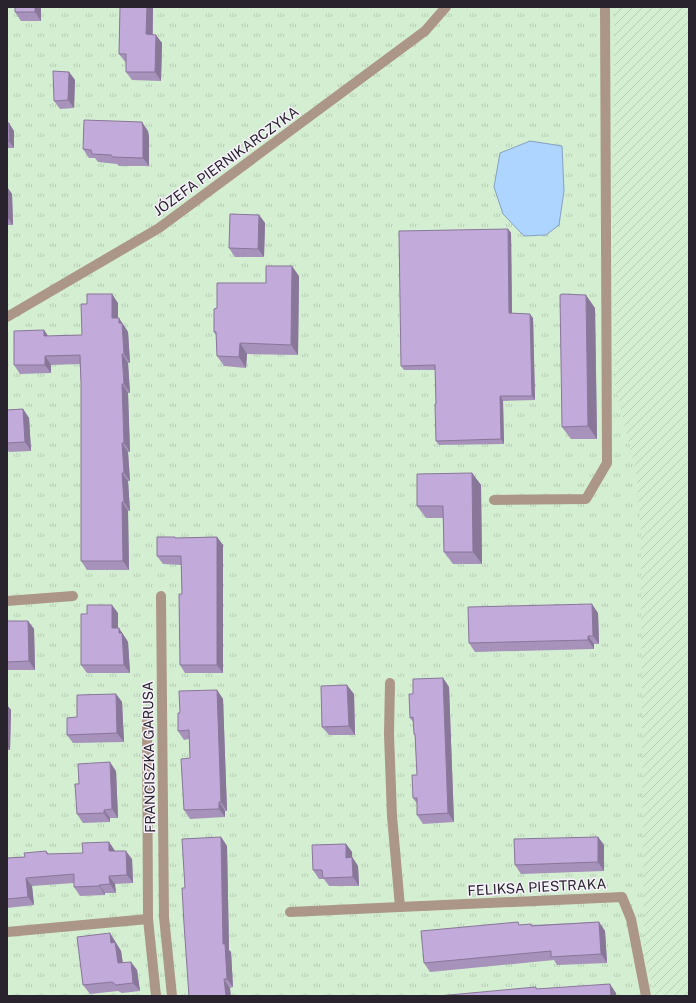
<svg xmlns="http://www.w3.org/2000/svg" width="696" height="1003" font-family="'Public Sans',sans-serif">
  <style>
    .park { fill: url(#park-tufts) }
    .garden { fill: url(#garden-furrows) }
    .water { fill: #aed5ff; stroke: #86a0c0 }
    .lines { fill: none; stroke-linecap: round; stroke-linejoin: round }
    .lane { stroke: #ab9688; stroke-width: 10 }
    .street { stroke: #ab9688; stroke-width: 10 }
    .wall { fill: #a792bb }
    .shaded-wall { fill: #879 }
    .building { fill: #c2aada; stroke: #879 }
    .labels { text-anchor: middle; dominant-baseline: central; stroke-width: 3; stroke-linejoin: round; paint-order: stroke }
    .street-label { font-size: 14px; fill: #28232d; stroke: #f8f2fd }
  </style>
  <defs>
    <pattern id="park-tufts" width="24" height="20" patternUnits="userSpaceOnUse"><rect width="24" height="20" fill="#d4eed1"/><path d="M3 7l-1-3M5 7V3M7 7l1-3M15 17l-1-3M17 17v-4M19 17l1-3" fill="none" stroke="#b6ccb4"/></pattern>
    <pattern id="garden-furrows" width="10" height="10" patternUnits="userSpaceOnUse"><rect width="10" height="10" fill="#d4eed1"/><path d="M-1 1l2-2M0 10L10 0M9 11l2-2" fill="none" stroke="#b6ccb4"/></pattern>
  </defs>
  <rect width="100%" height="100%" fill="#f8f2fd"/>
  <path class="park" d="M7 7H689V996H7Z"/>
  <path class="garden" d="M615 7H689V996H655L644 953 641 593V531L636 471 615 386 612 210Z"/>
  <path class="water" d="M530 141 562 146 564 191 559 225 546 235 524 236 503 214 494 187 500 153Z"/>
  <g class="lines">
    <path class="lane" d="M494 500 586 499 607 463 605 7
      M161 596 164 917 172 996"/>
    <path class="street" d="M7 317 159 228 425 31 446 7
      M7 601 73 596
      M390 683 389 734 392 816 400 907
      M147 714 148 919 156 996
      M290 912 622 897 631 919 646 996
      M7 932 148 919"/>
  </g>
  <path class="wall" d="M15 7H41V21H21L15 12Z
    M120 7H153V35L162 43 161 81 132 80 126 72V63L119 54Z
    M69 72 75 80 74 108 60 109 54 101Z
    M7 123 14 131V148H7Z
    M148 131 149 137V166H119L117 164 98 162 95 158H89L83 149Z
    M7 187 12 194 13 225H7Z
    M259 215 265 223 264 257H235L229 248Z
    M508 229 511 233 512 313 533 318 535 400 503 401 504 444 439 445 436 441V404L435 370H404L401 366Z
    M299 276 298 355 247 354 246 368 224 366 217 356 216 335 214 332 266 283Z
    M118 303V318L125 327 128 332 130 363H128L130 393H128L130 452H128L130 481H128L130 511H128L129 570H87L81 561V383L80 364 51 365V373L20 374 14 365 44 330 48 336 82 335Z
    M595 308 597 439H571L562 427Z
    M23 409 29 418 31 451 9 452 7 449V410Z
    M472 473 481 485 482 564H453L444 552 443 518H426L417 506Z
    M217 537 223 545V673H185L180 665 182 594 181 565 163 564 157 556 176 538Z
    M118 613V628L125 637 128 642 130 673H87L81 665Z
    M598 613 599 644H594V649L475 652 469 643Z
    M7 621H28L34 629 35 670H7Z
    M443 678 449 687 454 822 423 824 417 815V804L413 798 417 775 415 736 414 734V723L410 718 413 694Z
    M217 690 223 699 227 811H225V817L190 819 184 810 190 758 189 739 184 740 178 731 180 713Z
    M116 694 122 702 124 742 73 743 67 735 77 717Z
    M354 694 355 735H329L322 727Z
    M7 705 11 710 10 750H7Z
    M116 771 118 818H110V822L83 823 77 814 79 784Z
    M221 837 227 846 229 950 231 952 233 987 230 988 184 924 185 888Z
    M598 837 604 845V871L521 874 515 865Z
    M109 842 115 851 132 859 133 883 115 884 116 893H105V895L80 896 74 887V883L32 886 34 905 7 908V858L25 857 46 851 49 854 83 853Z
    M346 844 352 852V857L358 866 359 886H329L324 879H319L313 870Z
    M599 922 605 931 607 963 557 965 554 960 430 972 424 963 520 925 531 924 532 925Z
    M110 933 121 951 123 963 131 962 137 970 140 991 122 993 118 991 90 994 83 985Z"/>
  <path class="shaded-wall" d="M35 7H41V21L35 12Z
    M147 7H153L152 43 146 34Z
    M156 35 162 43 161 81 155 72Z
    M69 72 75 80 74 108 68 100Z
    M142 122 148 131 149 137V166L143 158Z
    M9 123 14 131V148L9 141Z
    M7 187 12 194 13 225 7 217Z
    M259 215 265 223 264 257 258 249Z
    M508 229 511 233 512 318 509 313Z
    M292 266 299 276 298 355 291 345Z
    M112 294 118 303V326L112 318Z
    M586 295 595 308 597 439 588 426Z
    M530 314 533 318 535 400 532 396Z
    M119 318 128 332 130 363 124 354 119 323Z
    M44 330 50 339 44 336Z
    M240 343 247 354 246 368 239 357Z
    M122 354 128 363 130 393 124 384Z
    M45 356 51 365V373L45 365Z
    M122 384 128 393 130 452 124 443Z
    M500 396 503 401 504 444 501 439Z
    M23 409 29 418 31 451 25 442Z
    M122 443 128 452 130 481 124 473Z
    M122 473 128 481 130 511 124 502Z
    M472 473 481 485 482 564 473 552Z
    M122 502 128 511 129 570 123 561Z
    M217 537 223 545V673L217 665Z
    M592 604 598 613 599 644 593 636Z
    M112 605 118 613V637L112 628Z
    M28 621 34 629 35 670 29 661Z
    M119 628 128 642 130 673 124 665 119 633Z
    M588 636 594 644V649L588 640Z
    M443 678 449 687 454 822 448 813Z
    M347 685 354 694 355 735 349 726Z
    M217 690 223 699 227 811 221 802Z
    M116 694 122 702 124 742 117 733Z
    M7 705 11 710 10 750 7 746Z
    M110 762 116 771 118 818 112 809Z
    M219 802 225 811V817L219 809Z
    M104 810 110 818V822L104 813Z
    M221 837 227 846 229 950 231 952 233 987 227 979 223 944Z
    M598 837 604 845V871L598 862Z
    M109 842 115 851V860L109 851Z
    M346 844 352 852V866L346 858Z
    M126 851 132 859 133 883 127 875Z
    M352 857 358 866 359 886 353 877Z
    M109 876 115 884 116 893 110 884Z
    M26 878 32 886 34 905 28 897Z
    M99 885 105 893V895L99 886Z
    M599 922 605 931 607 963 601 954Z
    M110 933 121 951 124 972 118 963 111 943Z
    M131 962 137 970 140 991 133 983Z
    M224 979 230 988 231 996H226Z
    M610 984 616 993V996H611Z"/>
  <path class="building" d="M15 7H35V12H15Z
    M120 7H147L146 34 156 35 155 72H126V54H119Z
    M53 71 69 72 68 100 54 101Z
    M84 120 142 122 143 128V158L113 157 111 155 92 154 91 150 83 149Z
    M7 123H9V141H7Z
    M230 214 259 215 258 249 229 248Z
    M508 229 509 313 530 314 532 396H500L501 439 436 441 435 404H436L435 365 401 366 399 231Z
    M266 266H292L291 345 240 343 239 357 217 356 216 332H214V309L217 308V283H266Z
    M87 294H112V318H119V323H122L124 354H122L124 384H122L124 443H122L124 473H122L124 502H122L123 561H81V383L80 355 45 356V365H14V331L44 330V336L82 335 81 304H87Z
    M562 294 586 295 588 426 562 427 560 295Z
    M23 409 25 442 7 443V410Z
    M472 473 473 552H444L443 506H417V474Z
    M157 537H175V538L217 537V665H180L179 594H182L181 556H157Z
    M592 604 593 636H588V640L469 643 468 607Z
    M87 605H112V628H119V633H122L124 665H81V614H87Z
    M7 621H28L29 661 7 662Z
    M443 678 448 813 417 815V798H413L412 775H417L415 734H414L413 717 410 718 409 694H413V679Z
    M347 685 349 726 322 727 321 686Z
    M217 690 221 802H219V809L184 810 181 759 190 758 189 730 178 731V713H180L179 691Z
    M116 694 117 733 67 735V718L77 717V695Z
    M110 762 112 809 104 810V813L77 814 75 784H79L78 764Z
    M221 837 223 944H225L227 979H224L226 996H189L184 924 182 888H185L182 839Z
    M598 837V862L515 865 514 839Z
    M109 842V851H126L127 875 109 876 110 884 99 885V886L74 887V874L26 878 28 897 7 899V858L25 857 24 853 46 851 47 854 83 853 82 843Z
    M346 844V858L352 857 353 877 323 878 322 870H313L312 845Z
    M518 922 519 925 531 924V926L599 922 601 954 551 957V951L424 963 421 931Z
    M110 933 111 943 115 942 118 963 131 962 133 983 116 985 112 982 83 985 77 937Z
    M610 984 611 996H438L536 987V989Z"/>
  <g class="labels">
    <g class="street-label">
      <text transform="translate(226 161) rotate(-36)">JÓZEFA PIERNIKARCZYKA</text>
      <text transform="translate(149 757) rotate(-91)">FRANCISZKA GARUSA</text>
      <text transform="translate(537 887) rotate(-3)">FELIKSA PIESTRAKA</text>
    </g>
  </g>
  <rect width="696" height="1003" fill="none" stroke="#28232d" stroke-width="16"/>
</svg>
